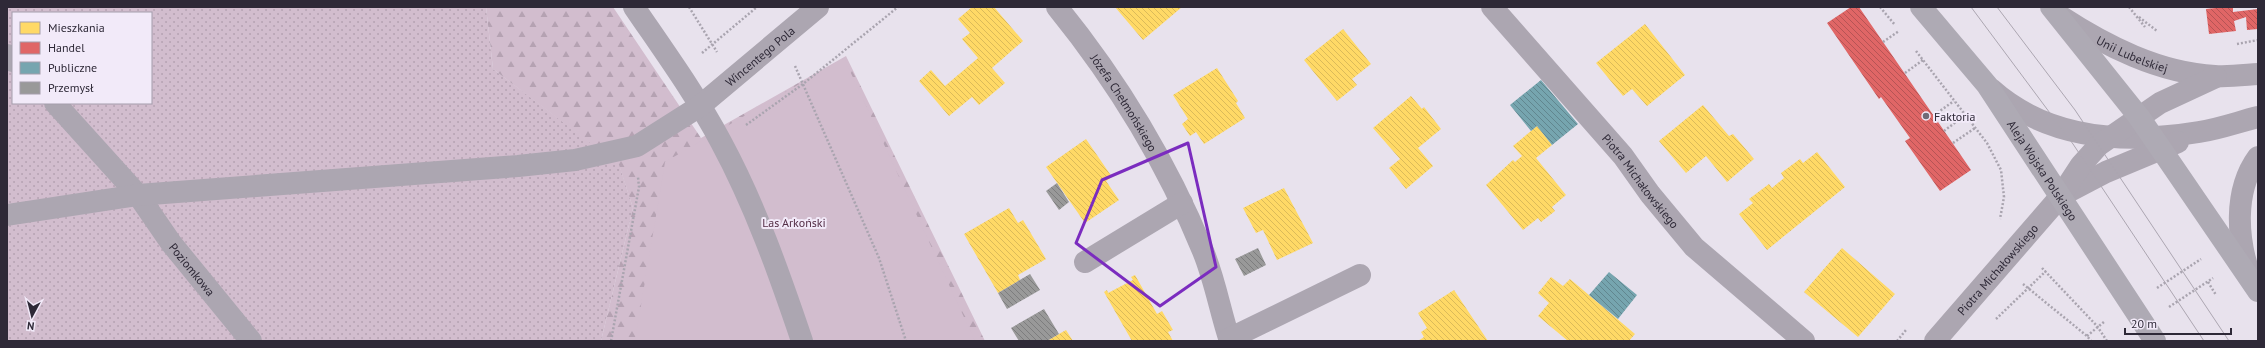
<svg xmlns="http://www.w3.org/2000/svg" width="2265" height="348" font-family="'PT Sans',sans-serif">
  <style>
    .grass { fill: url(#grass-dots); fill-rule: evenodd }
    .forest { fill: url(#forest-firs) }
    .green { fill: #d2bdce }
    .homes { fill: url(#homes-back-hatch) }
    .shops { fill: url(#shops-back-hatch) }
    .public { fill: url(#public-back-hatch) }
    .industry { fill: url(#industry-back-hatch) }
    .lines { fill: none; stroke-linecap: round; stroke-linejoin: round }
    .path { stroke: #a9a4af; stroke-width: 2.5; stroke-dasharray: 2 2; stroke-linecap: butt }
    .minor { stroke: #aca6b1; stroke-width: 22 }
    .major { stroke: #aeaab4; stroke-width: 22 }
    .tram { stroke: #aca6b1; stroke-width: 1 }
    .marked { fill: none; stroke: #7b2cbf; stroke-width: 3; stroke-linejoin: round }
    .poi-dot { fill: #6f6a77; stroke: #f2eaf9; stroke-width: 1.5 }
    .labels { text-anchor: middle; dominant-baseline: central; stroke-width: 4; stroke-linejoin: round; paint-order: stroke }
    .street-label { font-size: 12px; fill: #2e2937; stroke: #f2eaf9 }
    .poi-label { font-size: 12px; fill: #2e2937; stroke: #f2eaf9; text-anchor: start }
    .park-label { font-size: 12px; fill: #542e46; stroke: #f2eaf9 }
  </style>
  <defs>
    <pattern id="grass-dots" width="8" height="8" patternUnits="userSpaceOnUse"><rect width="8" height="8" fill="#d2bdce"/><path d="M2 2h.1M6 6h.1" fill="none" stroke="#b5a2b2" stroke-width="1.8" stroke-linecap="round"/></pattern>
    <pattern id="forest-firs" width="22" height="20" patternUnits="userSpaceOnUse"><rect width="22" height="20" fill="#d2bdce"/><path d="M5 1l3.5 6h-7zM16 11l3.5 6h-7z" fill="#b5a2b2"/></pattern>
    <pattern id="homes-back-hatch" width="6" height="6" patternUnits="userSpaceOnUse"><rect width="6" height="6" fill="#ffd966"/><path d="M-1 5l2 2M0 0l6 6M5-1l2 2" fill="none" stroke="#dbba59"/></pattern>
    <pattern id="shops-back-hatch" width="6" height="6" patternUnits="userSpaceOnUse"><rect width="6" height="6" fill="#e06666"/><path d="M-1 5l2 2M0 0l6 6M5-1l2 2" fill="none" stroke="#b65455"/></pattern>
    <pattern id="public-back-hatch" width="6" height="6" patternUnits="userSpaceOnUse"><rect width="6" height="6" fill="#76a5af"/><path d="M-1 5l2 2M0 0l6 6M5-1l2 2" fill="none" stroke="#61868f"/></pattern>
    <pattern id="industry-back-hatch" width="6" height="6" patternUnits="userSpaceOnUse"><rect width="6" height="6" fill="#999"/><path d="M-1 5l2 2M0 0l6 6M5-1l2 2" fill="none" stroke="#7d7d7e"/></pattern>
  </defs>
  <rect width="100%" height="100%" fill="#e8e2ed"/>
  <path class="grass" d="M7 7H486L493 69 619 164 633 208 601 341H7ZM13 13H151V103H13Z"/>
  <path class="forest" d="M486 7H613L701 138 846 56 985 341H601L633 208 619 165 493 69Z"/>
  <path class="green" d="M844 58 975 341H635L665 162Z"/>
  <path class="homes" d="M972 7H994L1023 41 992 68 1005 83 979 105 972 97 949 116 919 81 931 70 945 86 978 58 962 39 970 33 958 19Z
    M1115 7H1182L1143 40Z
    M1645 24 1685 75 1647 106 1632 89 1623 96 1596 63Z
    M1343 29 1371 64 1352 79 1357 85 1337 101 1304 60Z
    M1217 68 1238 101 1236 103 1245 118 1204 144 1196 132 1190 136 1182 124 1188 119 1173 95Z
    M1411 96 1422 109 1424 107 1441 129 1418 148 1433 166 1406 189 1389 168 1400 159 1373 128Z
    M1703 105 1729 136 1733 134 1754 159 1727 182 1706 156 1686 173 1659 141Z
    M1537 126 1552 145 1536 158 1566 195 1552 207 1555 211 1541 222 1538 218 1523 230 1486 185 1513 160 1515 162 1522 156 1513 146Z
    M1086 139 1112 177 1106 181 1119 200 1085 223 1046 167Z
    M1817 152 1845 187 1767 250 1739 214 1753 203 1749 199 1769 184 1772 188 1784 178 1781 173 1800 159 1803 163Z
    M1284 188 1313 243 1277 260 1263 230 1256 233 1243 208Z
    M1009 208 1018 223 1023 220 1046 259 1018 275 1020 280 998 293 964 234Z
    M1842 248 1895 294 1858 337 1804 292Z
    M1135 275 1157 314 1162 311 1173 330 1168 332 1173 341H1132L1104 292 1107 290 1108 293 1133 280 1131 277Z
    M1551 277 1563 286 1570 279 1635 334 1629 341H1568L1538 316 1549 303 1538 293Z
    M1454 290 1488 341H1418L1424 337 1421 332 1427 328 1418 313Z
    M1066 330 1073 341H1047L1059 334Z"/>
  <path class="shops" d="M1851 7H1859L1971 170 1940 191 1905 141 1910 138 1881 97 1879 99 1827 23Z
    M2225 7H2233V12L2258 9V29L2247 30 2246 17 2234 21 2236 31 2209 34 2206 9Z"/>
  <path class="public" d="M1541 80 1578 124 1552 145 1537 126 1531 131 1510 105Z
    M1609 272 1637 295 1618 319 1589 295Z"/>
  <path class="industry" d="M1057 183 1069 202 1059 210 1046 191Z
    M1258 248 1266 265 1244 276 1235 259Z
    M1030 274 1040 290 1007 309 998 293Z
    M1044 309 1059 334 1047 341H1019L1011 328Z"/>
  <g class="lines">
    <path class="path" d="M689 7 717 52
      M1880 7 1895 25
      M2129 7 2145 27
      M2139 17 2157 31
      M1883 42 1899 31
      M2237 44 2258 40
      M1916 51 1987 143 2001 170 2004 197 2000 219
      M702 53 757 7
      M795 66 879 258 906 341
      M1905 73 1923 60
      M1934 115 1954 101
      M746 125 803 84 898 7
      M1944 131 1965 115
      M1953 143 1975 128
      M2042 268 2097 326 2107 341
      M2208 282 2216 295
      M2023 284 2087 336 2091 341
      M2157 288 2201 259
      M2169 307 2213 278
      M1996 319 2046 271
      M2087 336 2105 321
      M611 341 639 187 638 177
      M1897 341 1906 330"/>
    <g class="minor">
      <path d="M634 7C664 51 696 95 721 142 755 205 779 273 802 341"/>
      <path id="s1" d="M1057 7C1117 81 1167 163 1203 251 1215 280 1220 311 1230 341"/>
      <path id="s2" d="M1492 7 1623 156 1650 194 1694 247 1804 341"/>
      <path id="s3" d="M2060 16C2106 46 2159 73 2215 76 2229 77 2244 75 2258 74"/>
      <path d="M7 55 13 61"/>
      <path d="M1991 89C2048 140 2126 144 2199 132 2219 129 2238 122 2258 117"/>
      <path id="s4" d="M55 103 138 195 171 243 251 341"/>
      <path d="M2064 194 2106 172 2178 142"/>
      <path id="s5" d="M7 215 138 195 518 166 575 160 637 146 700 106 818 7"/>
      <path d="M1085 262 1182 203"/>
      <path d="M2251 278C2237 241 2233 191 2258 157"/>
      <path d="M1229 339 1360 275"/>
      <path id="s6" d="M1935 341 2060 197 2081 165 2099 145 2160 103 2216 77"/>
    </g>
    <g class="major">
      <path id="s7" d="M1921 7 1987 85 2155 341"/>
      <path d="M2051 7 2139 117 2258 291"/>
    </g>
    <path class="tram" d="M1971 7 2073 144 2204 341
      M1997 7 2075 110 2229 341"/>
  </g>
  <path class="marked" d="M1188 143 1216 267 1160 306 1076 243 1102 180Z"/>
  <circle class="poi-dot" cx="1926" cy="116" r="4"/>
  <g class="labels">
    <g class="street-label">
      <text stroke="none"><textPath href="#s3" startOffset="82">Unii Lubelskiej</textPath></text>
      <text stroke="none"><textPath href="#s5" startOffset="787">Wincentego Pola</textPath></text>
      <text stroke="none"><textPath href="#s1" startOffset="117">Józefa Chełmońskiego</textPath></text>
      <text stroke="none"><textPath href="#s7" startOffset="204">Aleja Wojska Polskiego</textPath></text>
      <text stroke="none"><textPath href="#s2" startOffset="229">Piotra Michałowskiego</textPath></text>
      <text stroke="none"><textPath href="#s4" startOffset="216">Poziomkowa</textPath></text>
      <text stroke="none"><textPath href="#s6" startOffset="95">Piotra Michałowskiego</textPath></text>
    </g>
    <g class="poi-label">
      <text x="1934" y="116">Faktoria</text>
    </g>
    <g class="park-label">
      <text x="794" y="222">Las Arkoński</text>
    </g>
  </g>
  <rect width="2265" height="348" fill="none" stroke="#2e2937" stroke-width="16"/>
  <rect x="12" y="12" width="140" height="92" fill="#f2eaf9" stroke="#a49dab"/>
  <rect x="20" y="22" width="20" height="12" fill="#ffd966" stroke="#a49dab"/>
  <text x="48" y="32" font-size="12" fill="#2e2937">Mieszkania</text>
  <rect x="20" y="42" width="20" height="12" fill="#e06666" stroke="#a49dab"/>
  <text x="48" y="52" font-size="12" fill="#2e2937">Handel</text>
  <rect x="20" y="62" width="20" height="12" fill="#76a5af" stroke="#a49dab"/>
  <text x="48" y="72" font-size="12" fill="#2e2937">Publiczne</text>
  <rect x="20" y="82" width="20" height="12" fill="#999999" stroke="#a49dab"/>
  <text x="48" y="92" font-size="12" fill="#2e2937">Przemysł</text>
  <g transform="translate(32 316) rotate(187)" stroke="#f2eaf9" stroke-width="3" paint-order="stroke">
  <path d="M0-3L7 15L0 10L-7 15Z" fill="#2e2937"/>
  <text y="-6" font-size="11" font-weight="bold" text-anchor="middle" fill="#2e2937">N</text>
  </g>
  <path d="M2125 328v6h106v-6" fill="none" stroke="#2e2937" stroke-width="2"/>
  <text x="2131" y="328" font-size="12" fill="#2e2937" stroke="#f2eaf9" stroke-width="3" paint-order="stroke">20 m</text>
</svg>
